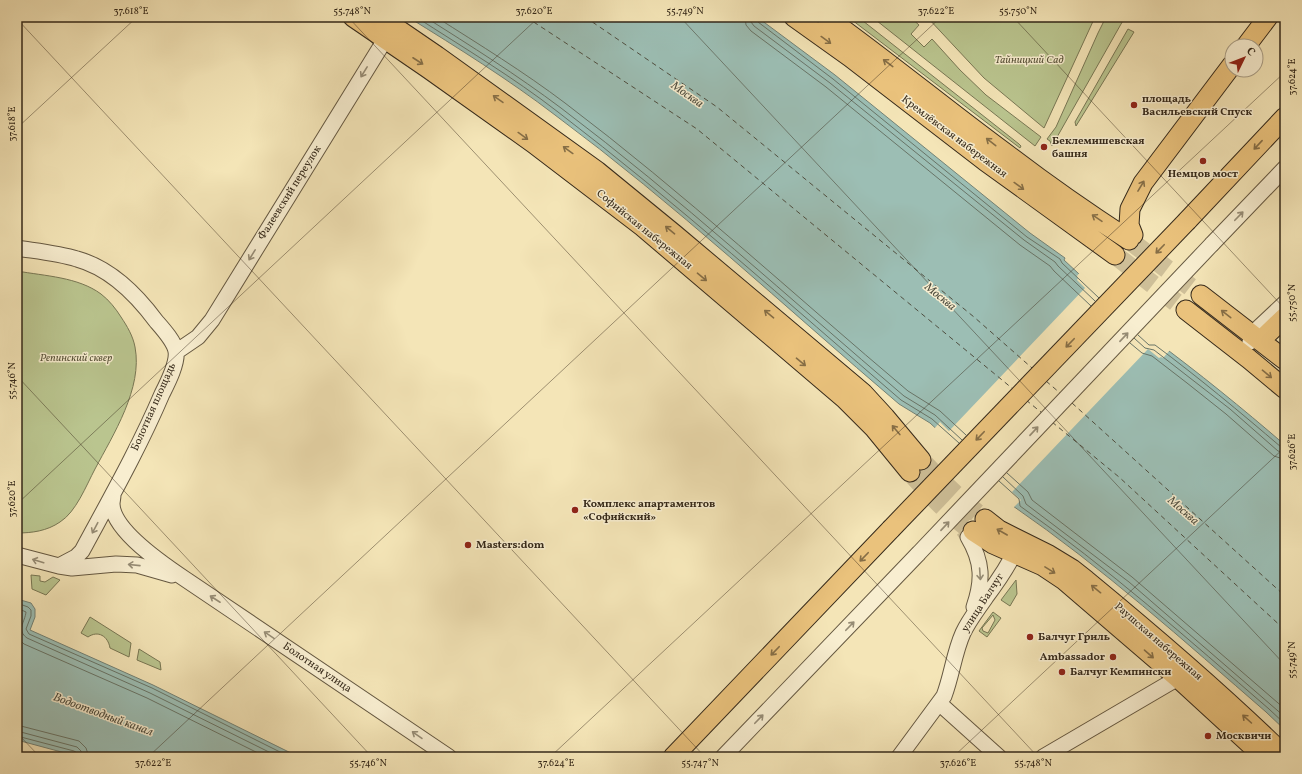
<svg xmlns="http://www.w3.org/2000/svg" width="1302" height="774" font-family="Vollkorn,serif">
  <style>
    .green { fill: #bac58f; stroke: #787754; fill-rule: evenodd }
    .water { fill: #9cbeb4; stroke: #738276 }
    .pier { fill: #f4e5b7 }
    .lines { fill: none; stroke-linecap: round; stroke-linejoin: round }
    .shore { stroke: #687467; stroke-width: 1 }
    .ferry { stroke: #4f4e40; stroke-width: 1; stroke-dasharray: 5 4; stroke-linecap: butt }
    .minor-tunnel { stroke: #cebf98; stroke-width: 15; stroke-dasharray: 15 8; stroke-linecap: butt }
    .major-tunnel { stroke: #cebf98; stroke-width: 19; stroke-dasharray: 19 10; stroke-linecap: butt }
    .minor-casing { stroke: #655841; stroke-width: 17 }
    .major-casing { stroke: #35291a; stroke-width: 21 }
    .minor { stroke: #f8eed0; stroke-width: 15 }
    .major { stroke: #eac27c; stroke-width: 19 }
    .minor-bridge-casing { stroke: #655841; stroke-width: 17; stroke-linecap: butt }
    .major-bridge-casing { stroke: #35291a; stroke-width: 21; stroke-linecap: butt }
    .minor-bridge { stroke: #f8eed0; stroke-width: 15 }
    .major-bridge { stroke: #eac27c; stroke-width: 19 }
    .oneway { stroke: #866e46 }
    .oneway2 { stroke: #968c75 }
    .ticks { fill: none; stroke: #35291a; stroke-width: 1; stroke-opacity: 0.45 }
    .poi-dot { fill: #8f2418; stroke: #f8eed0; stroke-width: 1.5 }
    .labels { text-anchor: middle; dominant-baseline: central; stroke-width: 3; stroke-linejoin: round; paint-order: stroke }
    .park-label { font-size: 11px; font-style: italic; fill: #565037; stroke: #f8eed0 }
    .poi-label { font-size: 11px; font-weight: bold; fill: #35291a; stroke: #f8eed0; text-anchor: start }
    .street-label { font-size: 11px; fill: #35291a; stroke: #f8eed0 }
    .water-label { font-size: 12px; font-style: italic; fill: #4f4e40; stroke: #f8eed0 }
    .neatline { fill: none; stroke: #35291a; stroke-width: 1.5 }
    .ticks-label { font-size: 10px; text-anchor: middle; fill: #35291a }
  </style>
  <rect width="100%" height="100%" fill="#f4e5b7"/>
  <filter id="stains"><feTurbulence type="fractalNoise" baseFrequency=".005" numOctaves="4"/><feColorMatrix values="0 0 0 0 .2 0 0 0 0 .09 0 0 0 0 .02 0 0 0 .5 -.17"/></filter>
  <radialGradient id="worn" r=".72"><stop offset=".6" stop-color="#630" stop-opacity="0"/><stop offset="1" stop-color="#630" stop-opacity=".3"/></radialGradient>
  <path class="green" d="M848 17H858L1019 144 1021 146 1020 148Z
    M872 17H910L919 25 911 34 924 47 932 39 960 70 986 95 1041 137 1035 146Z
    M927 17H1095L1044 128 984 78Z
    M1106 17H1125L1052 146 1050 141 1047 139 1056 127 1098 33Z
    M1128 29 1134 32 1076 126 1075 122Z
    M17 271C45 276 78 277 101 294 109 300 116 309 121 317 127 326 133 336 135 347 143 388 113 435 95 469 86 486 76 512 60 522 47 531 32 533 17 533Z
    M31 575 40 576V581L45 582 53 577 60 580 46 595 32 589Z
    M1016 580 1017 594 1010 606 1001 600Z
    M993 612 1001 618 987 637 979 631ZM993 615 995 620 988 633 983 631 982 628Z
    M90 617 131 643 129 657 110 648C108 636 98 630 88 637L81 633Z
    M139 649 160 662 161 670 137 660Z"/>
  <path class="water" d="M408 17H757L835 75 1030 233 1065 258 1064 260 1151 341 1153 339C1199 373 1242 408 1285 445V730L1266 712C1184 641 1103 568 1013 506L1016 502 930 423 899 404C785 307 675 204 555 115 508 79 458 48 408 17Z
    M17 599 31 603 35 609V617L30 630 153 685 299 757H80L17 740Z"/>
  <path class="pier" d="M1080 272 1151 339 1154 337 1169 348 1170 350 1163 358 1161 357 1159 358 1148 349 1012 492 1021 500 1013 508 1011 505 1014 502 934 429 940 422 949 431 1085 288 1077 280 1078 278 1077 276Z"/>
  <g class="lines">
    <path class="shore" d="M416 17C464 48 513 77 558 112 677 203 788 303 901 400L932 419 959 443
      M425 17C471 46 517 75 561 108 680 198 790 299 904 396L935 415 962 440
      M436 17C480 45 524 72 565 103 684 193 794 295 908 391L940 411 966 435
      M745 17 746 25 751 31 826 87 1020 245 1050 266 1054 271 1091 306
      M751 17V22L754 26 830 83 1024 240 1055 262 1058 266 1095 301
      M756 17 758 22 833 79 1027 237 1060 259 1062 263 1099 298
      M1138 335 1149 345H1155C1198 377 1240 412 1281 447L1285 448
      M1134 338 1145 348 1154 350 1190 378 1230 409 1278 451 1285 453
      M1130 343 1142 353 1152 356 1187 383 1226 414 1274 456 1280 458 1285 459
      M1007 473 1028 492 1032 500 1132 577 1285 709
      M1003 477 1023 496 1026 504 1129 582 1285 717
      M999 481 1019 499 1020 506C1108 568 1188 639 1269 709L1285 724
      M17 603 28 607 31 610V616L26 629 29 634 152 688 290 757
      M17 608 26 612C25 622 16 630 27 638L150 693 279 757
      M17 637 24 644 147 698 266 757
      M17 725 79 741 86 748 89 757
      M17 731 77 747 81 751 83 757
      M17 736 74 751 77 753 78 757"/>
    <path class="ferry" d="M526 17 697 129 1013 389
      M585 17 717 107 974 317 1032 368
      M1046 381 1060 393
      M1026 400 1042 413
      M1072 403 1285 596
      M1052 422 1119 477 1285 630"/>
    <path class="minor-tunnel" d="M949 512 968 537"/>
    <path class="major-tunnel" d="M1129 240 1201 295
      M1115 255 1186 310
      M921 460C941 481 962 502 985 519
      M910 472C929 493 949 516 973 531"/>
    <defs>
      <path id="minor" d="M1212 244 1285 168
        M17 248C36 251 58 253 77 259 110 268 136 294 156 321 163 329 174 341 176 351 178 363 167 384 162 394 139 448 110 499 82 551L76 557 59 566
        M1250 342 1252 334 1285 303
        M176 352 198 337 212 320 391 30
        M113 495C113 498 112 501 112 504 113 531 164 565 185 579L449 757
        M968 537C983 562 983 581 974 607
        M17 555 59 566 72 568 116 564 137 565 172 575
        M939 703 999 757
        M723 757 918 554
        M899 757 944 696C952 675 954 653 963 633 969 620 978 609 986 597 999 580 1010 563 1019 544
        M1043 757 1178 678"/>
      <path id="major" d="M353 17 429 69 533 143 643 227 845 399 874 428 910 472
        M380 17 437 56 597 171 674 234 863 393 885 417 921 460
        M794 17 850 57 985 161 1115 255
        M826 17C889 62 949 112 1012 158 1050 187 1089 214 1129 240
        M1246 46 1268 17
        M1187 221 1285 117
        M1133 235 1129 225 1130 209 1143 183 1232 65
        M1201 295 1285 360
        M1186 310 1249 359 1285 389
        M1260 341 1285 317
        M985 519 999 530 1049 555 1072 569 1086 580C1154 636 1222 694 1285 756
        M973 531 993 544 1043 566 1064 580 1178 678 1264 757
        M673 757 891 529"/>
    </defs>
    <use href="#minor" class="minor-casing"/>
    <use href="#major" class="major-casing"/>
    <use href="#minor" class="minor"/>
    <use href="#major" class="major"/>
    <defs>
      <path id="minor-bridge" d="M918 554 1212 244"/>
      <path id="major-bridge" d="M891 529 1187 221"/>
    </defs>
    <use href="#minor-bridge" class="minor-bridge-casing"/>
    <use href="#major-bridge" class="major-bridge-casing"/>
    <use href="#minor-bridge" class="minor-bridge"/>
    <use href="#major-bridge" class="major-bridge"/>
  </g>
  <defs><path id="oneway-shaft" d="M-6 0H5M1.5-3L5.5 0L1.5 3" fill="none" stroke-width="1.6" stroke-linecap="round" stroke-linejoin="round"/></defs>
  <g class="oneway">
    <use href="#oneway-shaft" transform="translate(826 40) rotate(36)"/>
    <use href="#oneway-shaft" transform="translate(418 61) rotate(33)"/>
    <use href="#oneway-shaft" transform="translate(888 63) rotate(-143)"/>
    <use href="#oneway-shaft" transform="translate(498 99) rotate(-145)"/>
    <use href="#oneway-shaft" transform="translate(523 136) rotate(36)"/>
    <use href="#oneway-shaft" transform="translate(991 142) rotate(-142)"/>
    <use href="#oneway-shaft" transform="translate(1258 145) rotate(133)"/>
    <use href="#oneway-shaft" transform="translate(568 150) rotate(-144)"/>
    <use href="#oneway-shaft" transform="translate(1019 186) rotate(36)"/>
    <use href="#oneway-shaft" transform="translate(1141 186) rotate(-59)"/>
    <use href="#oneway-shaft" transform="translate(1097 218) rotate(-146)"/>
    <use href="#oneway-shaft" transform="translate(670 230) rotate(-140)"/>
    <use href="#oneway-shaft" transform="translate(1160 249) rotate(134)"/>
    <use href="#oneway-shaft" transform="translate(702 277) rotate(40)"/>
    <use href="#oneway-shaft" transform="translate(769 314) rotate(-140)"/>
    <use href="#oneway-shaft" transform="translate(1226 314) rotate(-142)"/>
    <use href="#oneway-shaft" transform="translate(1070 343) rotate(134)"/>
    <use href="#oneway-shaft" transform="translate(801 362) rotate(40)"/>
    <use href="#oneway-shaft" transform="translate(1267 374) rotate(40)"/>
    <use href="#oneway-shaft" transform="translate(896 430) rotate(-130)"/>
    <use href="#oneway-shaft" transform="translate(980 436) rotate(134)"/>
    <use href="#oneway-shaft" transform="translate(1002 532) rotate(-150)"/>
    <use href="#oneway-shaft" transform="translate(864 557) rotate(134)"/>
    <use href="#oneway-shaft" transform="translate(1050 570) rotate(32)"/>
    <use href="#oneway-shaft" transform="translate(1096 589) rotate(-141)"/>
    <use href="#oneway-shaft" transform="translate(775 651) rotate(134)"/>
    <use href="#oneway-shaft" transform="translate(1149 654) rotate(41)"/>
    <use href="#oneway-shaft" transform="translate(1247 719) rotate(-138)"/>
  </g>
  <g class="oneway2">
    <use href="#oneway-shaft" transform="translate(364 72) rotate(122)"/>
    <use href="#oneway-shaft" transform="translate(1239 216) rotate(-46)"/>
    <use href="#oneway-shaft" transform="translate(252 255) rotate(122)"/>
    <use href="#oneway-shaft" transform="translate(1124 337) rotate(-47)"/>
    <use href="#oneway-shaft" transform="translate(1034 431) rotate(-47)"/>
    <use href="#oneway-shaft" transform="translate(945 526) rotate(-47)"/>
    <use href="#oneway-shaft" transform="translate(95 528) rotate(118)"/>
    <use href="#oneway-shaft" transform="translate(38 561) rotate(-163)"/>
    <use href="#oneway-shaft" transform="translate(134 565) rotate(-174)"/>
    <use href="#oneway-shaft" transform="translate(980 574) rotate(86)"/>
    <use href="#oneway-shaft" transform="translate(215 599) rotate(-147)"/>
    <use href="#oneway-shaft" transform="translate(850 626) rotate(-46)"/>
    <use href="#oneway-shaft" transform="translate(269 635) rotate(-146)"/>
    <use href="#oneway-shaft" transform="translate(759 719) rotate(-46)"/>
    <use href="#oneway-shaft" transform="translate(417 735) rotate(-145)"/>
  </g>
  <path class="ticks" d="M348 17 1038 757M680 17 1285 665M1013 17 1285 309M17 19 705 757M17 128 137 17M17 376 372 757M17 504 539 17M17 733 40 757M148 757 941 17M550 757 1285 72M953 757 1285 447"/>
  <g class="poi-dot">
    <circle cx="1134" cy="105" r="4"/>
    <circle cx="1044" cy="147" r="4"/>
    <circle cx="1203" cy="161" r="4"/>
    <circle cx="575" cy="510" r="4"/>
    <circle cx="468" cy="545" r="4"/>
    <circle cx="1030" cy="637" r="4"/>
    <circle cx="1113" cy="657" r="4"/>
    <circle cx="1062" cy="672" r="4"/>
    <circle cx="1208" cy="736" r="4"/>
  </g>
  <g class="labels">
    <g class="park-label">
      <text x="1029" y="60">Тайницкий Сад</text>
      <text x="76" y="358">Репинский сквер</text>
    </g>
    <g class="poi-label">
      <text x="1142" y="99">площадь<tspan x="1142" dy="13">Васильевский Спуск</tspan></text>
      <text x="1052" y="141">Беклемишевская<tspan x="1052" dy="13">башня</tspan></text>
      <text x="1203" y="174" text-anchor="middle">Немцов мост</text>
      <text x="583" y="504">Комплекс апартаментов<tspan x="583" dy="13">«Софийский»</tspan></text>
      <text x="476" y="545">Masters:dom</text>
      <text x="1038" y="637">Балчуг Гриль</text>
      <text x="1105" y="657" text-anchor="end">Ambassador</text>
      <text x="1070" y="672">Балчуг Кемпински</text>
      <text x="1216" y="736">Москвичи</text>
    </g>
    <g class="street-label">
      <text transform="translate(954 137) rotate(37)">Кремлёвская набережная</text>
      <text transform="translate(290 193) rotate(-58)">Фалеевский переулок</text>
      <text transform="translate(644 230) rotate(39)">Софийская набережная</text>
      <text transform="translate(154 407) rotate(-66)">Болотная площадь</text>
      <text transform="translate(983 603) rotate(-57)">улица Балчуг</text>
      <text transform="translate(1158 642) rotate(41)">Раушская набережная</text>
      <text transform="translate(317 668) rotate(34)">Болотная улица</text>
    </g>
    <g class="water-label">
      <text transform="translate(687 95) rotate(35)">Москва</text>
      <text transform="translate(940 297) rotate(39)">Москва</text>
      <text transform="translate(1183 511) rotate(41)">Москва</text>
      <text transform="translate(103 715) rotate(20)">Водоотводный канал</text>
    </g>
  </g>
  <rect width="1302" height="774" fill="none" stroke="#f4e5b7" stroke-width="44"/>
  <g transform="translate(1244 58) rotate(47)"><circle r="19" fill="#f8eed0" stroke="#aa9f87"/>
  <path d="M0-3L7 15L0 10L-7 15Z" fill="#8f2418"/>
  <text y="-6" font-size="11" font-weight="bold" text-anchor="middle" fill="#35291a">С</text>
  </g>
  <rect x="22" y="22" width="1258" height="730" class="neatline"/>
  <g class="ticks-label">
    <text x="131" y="14">37.618°E</text>
    <text x="352" y="14">55.748°N</text>
    <text x="534" y="14">37.620°E</text>
    <text x="685" y="14">55.749°N</text>
    <text x="936" y="14">37.622°E</text>
    <text x="1018" y="14">55.750°N</text>
    <text transform="translate(1291 77) rotate(-90)" y="4">37.624°E</text>
    <text transform="translate(11 124) rotate(-90)" y="4">37.618°E</text>
    <text transform="translate(1291 303) rotate(-90)" y="4">55.750°N</text>
    <text transform="translate(11 381) rotate(-90)" y="4">55.746°N</text>
    <text transform="translate(1291 452) rotate(-90)" y="4">37.626°E</text>
    <text transform="translate(11 499) rotate(-90)" y="4">37.620°E</text>
    <text transform="translate(1291 660) rotate(-90)" y="4">55.749°N</text>
    <text x="153" y="766">37.622°E</text>
    <text x="368" y="766">55.746°N</text>
    <text x="556" y="766">37.624°E</text>
    <text x="700" y="766">55.747°N</text>
    <text x="958" y="766">37.626°E</text>
    <text x="1033" y="766">55.748°N</text>
  </g>
  <rect width="100%" height="100%" filter="url(#stains)"/>
  <rect width="100%" height="100%" fill="url(#worn)"/>
</svg>
